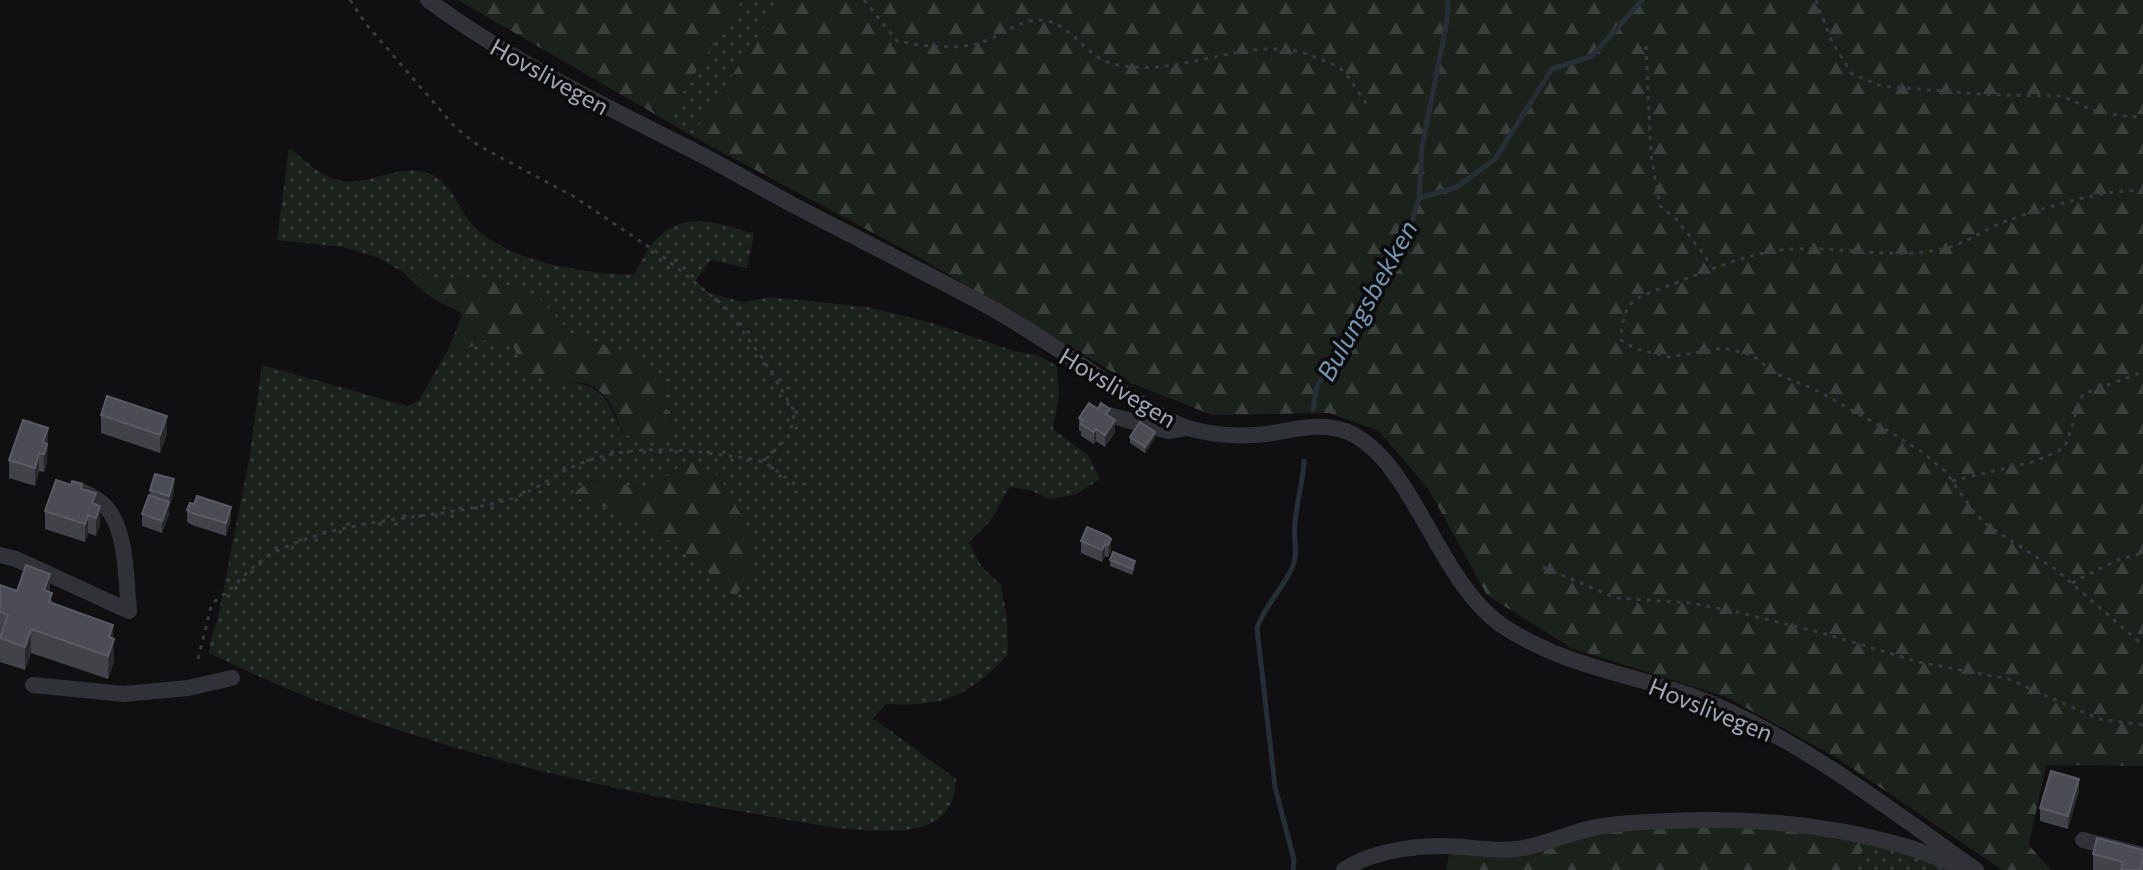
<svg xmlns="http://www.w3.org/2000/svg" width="2143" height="870" font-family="Commissioner,sans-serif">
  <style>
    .grass { fill: url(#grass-dots); fill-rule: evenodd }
    .forest { fill: url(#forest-firs) }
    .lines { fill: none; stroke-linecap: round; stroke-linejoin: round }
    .stream { stroke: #262f36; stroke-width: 5 }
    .path { stroke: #37393e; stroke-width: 3; stroke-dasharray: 4 6; stroke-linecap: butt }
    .minor { stroke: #313237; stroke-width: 16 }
    .wall { fill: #414348 }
    .shaded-wall { fill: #292a2e }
    .building { fill: #4c4d54; stroke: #595b63; stroke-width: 2 }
    .labels { text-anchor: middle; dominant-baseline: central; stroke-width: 7; stroke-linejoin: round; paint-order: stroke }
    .street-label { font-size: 24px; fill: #a1a7b4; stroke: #0c0c0d }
    .water-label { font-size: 26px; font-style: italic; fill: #7595b2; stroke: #0c0c0d }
  </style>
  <defs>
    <pattern id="grass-dots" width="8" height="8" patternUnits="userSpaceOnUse" patternTransform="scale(2)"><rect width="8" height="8" fill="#1b221c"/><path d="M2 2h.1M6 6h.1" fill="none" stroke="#393f3b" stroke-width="1.8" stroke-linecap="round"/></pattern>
    <pattern id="forest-firs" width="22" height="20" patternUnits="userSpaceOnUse" patternTransform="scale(2)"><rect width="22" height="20" fill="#1b221c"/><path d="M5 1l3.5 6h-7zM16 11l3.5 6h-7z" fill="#393f3b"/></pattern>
  </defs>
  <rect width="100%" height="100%" fill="#101012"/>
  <path class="grass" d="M742 0H782L692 136 665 120Z
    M289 148C303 159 318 173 334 179 360 190 396 164 425 172 455 181 459 217 482 234 524 265 584 273 634 275 663 212 694 213 754 234L747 268 711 260 695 281 708 293 744 302 769 297 868 307 932 323 1014 351 1038 355 1057 366 1059 395 1053 429 1088 455 1100 479 1075 495 1049 499 1030 490 1010 487 990 521 969 542 981 566 1001 585 1007 618 1008 654C969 697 943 707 886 704L873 718 956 779C956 800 946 819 925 826 883 839 805 823 762 815 572 784 382 739 209 653L211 639 218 618 250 454 262 365 407 406 419 400 448 350 463 351 489 338 513 346 552 382C599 382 605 391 622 433H675L666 407 664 377 640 357 572 334 535 294 481 277 453 280 404 273 377 257 342 247 277 240ZM689 459 735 597C724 588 715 576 704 566 667 533 617 509 570 496L591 480 618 483 650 490Z
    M1868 843 1926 858 1948 870H1849Z"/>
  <path class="forest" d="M458 0H742L665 120Z
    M782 0H2143V766L2046 765 2029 845 2051 870H2002L1837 758 1726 697 1571 648 1487 595 1429 490 1379 431 1329 413 1212 415 1131 383 920 258 692 136Z
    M404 273 453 280 481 277 535 294 572 334 641 357 664 377 666 407 675 433 665 444C600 440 633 419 597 389 586 379 568 384 554 382 544 381 534 374 525 370L513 346 489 338 463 351 448 350 462 315C455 307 448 307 439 302 426 295 415 284 404 273Z
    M689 459 720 477 751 534 753 568 735 598C686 547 638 514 569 496L591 480 618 483 650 490Z
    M1642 827H1768L1868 843 1849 870H1446L1450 852 1570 839Z"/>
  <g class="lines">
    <path class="stream" d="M1419 198 1457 187 1495 159 1552 69 1592 56 1642 0
      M1313 410 1317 386 1360 318 1379 271 1408 235 1419 198 1422 147 1447 21 1448 0
      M1293 870 1294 860 1275 787 1257 628C1265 605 1282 590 1292 568 1299 552 1293 540 1295 524 1296 503 1303 483 1304 461"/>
    <path class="path" d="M350 0 366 24 455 127 479 146 573 196 661 255 725 307 763 359 795 412 789 436 763 462
      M864 0 897 41C922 46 951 50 976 44 997 39 1016 21 1038 20 1068 19 1085 56 1110 63 1181 83 1252 27 1320 59 1327 62 1336 65 1342 70 1351 79 1359 94 1367 104
      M1816 0 1832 42 1852 74 1881 86 1993 95 2062 96 2092 110 2129 117 2143 116
      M1646 46 1651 155 1660 206 1676 219 1706 257 1710 267
      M2143 191C2107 188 2041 208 2007 221 1986 228 1967 243 1946 248 1896 261 1845 246 1794 249 1753 251 1715 268 1678 282 1639 298 1623 294 1621 340L1636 349 1669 357 1724 348 1752 355 1774 373 1814 389 1882 427 1922 452 1946 472 1975 514 1990 527 2055 569 2143 645
      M1952 481 2036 461 2064 448C2073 428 2074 414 2083 394L2143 372
      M1543 567 1616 598 1691 603 1737 612 1822 633 1919 662 2008 679 2099 719 2143 725
      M2072 583 2117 560 2143 553
      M198 659 212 603C235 589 249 566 273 553 345 516 427 521 503 501 529 495 551 477 574 466 626 444 675 448 729 456 740 458 755 458 765 463 777 470 789 480 800 488"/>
    <path class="minor" d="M428 0C512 62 605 106 698 153 731 170 763 189 795 206 857 238 920 270 982 303 1036 331 1085 370 1137 401 1153 410 1168 421 1185 427 1212 436 1239 437 1267 434 1294 430 1320 421 1348 432 1412 459 1437 579 1500 624 1568 671 1648 675 1722 708 1814 750 1894 812 1976 870
      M1105 414 1168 431 1185 428
      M77 489C87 494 98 498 105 506 127 528 126 581 129 611
      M0 555 16 559 129 611
      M33 685 124 694 188 688 232 678
      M2083 840 2143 855
      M1344 870C1369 852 1412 846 1443 846 1467 846 1492 852 1516 849 1544 846 1569 832 1597 827 1621 822 1646 822 1670 821 1749 817 1828 824 1904 846 1923 851 1942 860 1961 867"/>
  </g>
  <path class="wall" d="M101 415 167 434 160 453 101 433Z
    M1110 416 1115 432 1105 447 1096 441 1094 444 1081 436V432L1079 430V418Z
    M48 428 47 462 44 472 39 471 35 486 9 478V460Z
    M1130 437 1155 438 1145 453 1130 443Z
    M82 489 96 504 100 524 96 536 88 533 85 542 45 529V511Z
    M150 490 174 491 169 508V514L162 533 142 526V514L150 496Z
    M187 510 231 519 226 536 192 525 187 522Z
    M1108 536 1111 551 1108 557 1105 556 1102 562 1081 553V541Z
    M1110 560 1135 567 1132 575 1110 566Z
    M0 585 17 591 50 592 52 603 113 638 114 662 108 679 31 653 25 670 0 662Z
    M2079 791 2068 829 2040 821V808Z
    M2143 850V870H2093V854Z"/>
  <path class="shaded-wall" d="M167 416V434L160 453V435Z
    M1115 420V432L1105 447V435Z
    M48 428 47 462 44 472 43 442Z
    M1096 429V441L1094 444V432Z
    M1155 432V438L1145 453V447Z
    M39 453V471L35 486V468Z
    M174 479V491L169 508V496Z
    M169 502V514L162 533V521Z
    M100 506V524L96 536V518Z
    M231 507V519L226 536V523Z
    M88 515V533L85 542V524Z
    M1111 539V551L1108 557V545Z
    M1105 544V556L1102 562V550Z
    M50 574V597L44 590Z
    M113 625 114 662 108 679 109 637Z
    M31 629V653L25 670V647Z
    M2079 779V791L2068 829V816Z"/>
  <path class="building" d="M107 396 167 416 160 435 101 415Z
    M1089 403 1098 409 1101 403 1110 409 1106 414 1115 420 1105 435 1096 429 1094 432 1081 424 1083 421 1079 418Z
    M23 420 48 428 43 442 47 444 44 454 39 453 35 468 9 460Z
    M1140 422 1155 432 1145 447 1130 437Z
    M155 474 174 479 169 496 150 490Z
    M56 480 71 485 72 481 82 484 81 489 96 493 92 503 100 506 96 518 88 515 85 524 45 511Z
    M149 495 169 502 162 521 142 514Z
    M197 496 231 507 226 523 192 513 187 510 190 503 194 504Z
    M1087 527 1108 536 1111 539 1108 545 1105 544 1102 550 1081 541Z
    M1113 552 1135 561 1132 569 1110 560Z
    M26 565 50 574 44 590 52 593 49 602 113 625 109 637 114 639 108 656 31 629 25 647 0 638 8 615 0 612V585L17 591Z
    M2051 771 2079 779 2068 816 2040 808Z
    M2097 838 2143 850V858L2140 870H2121L2123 862 2093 854Z"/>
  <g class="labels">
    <g class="street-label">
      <text transform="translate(550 76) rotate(29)">Hovslivegen</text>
      <text transform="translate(1118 387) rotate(31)">Hovslivegen</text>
      <text transform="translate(1711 709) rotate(22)">Hovslivegen</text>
    </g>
    <g class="water-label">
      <text transform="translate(1366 300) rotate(-61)">Bulungsbekken</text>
    </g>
  </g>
</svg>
